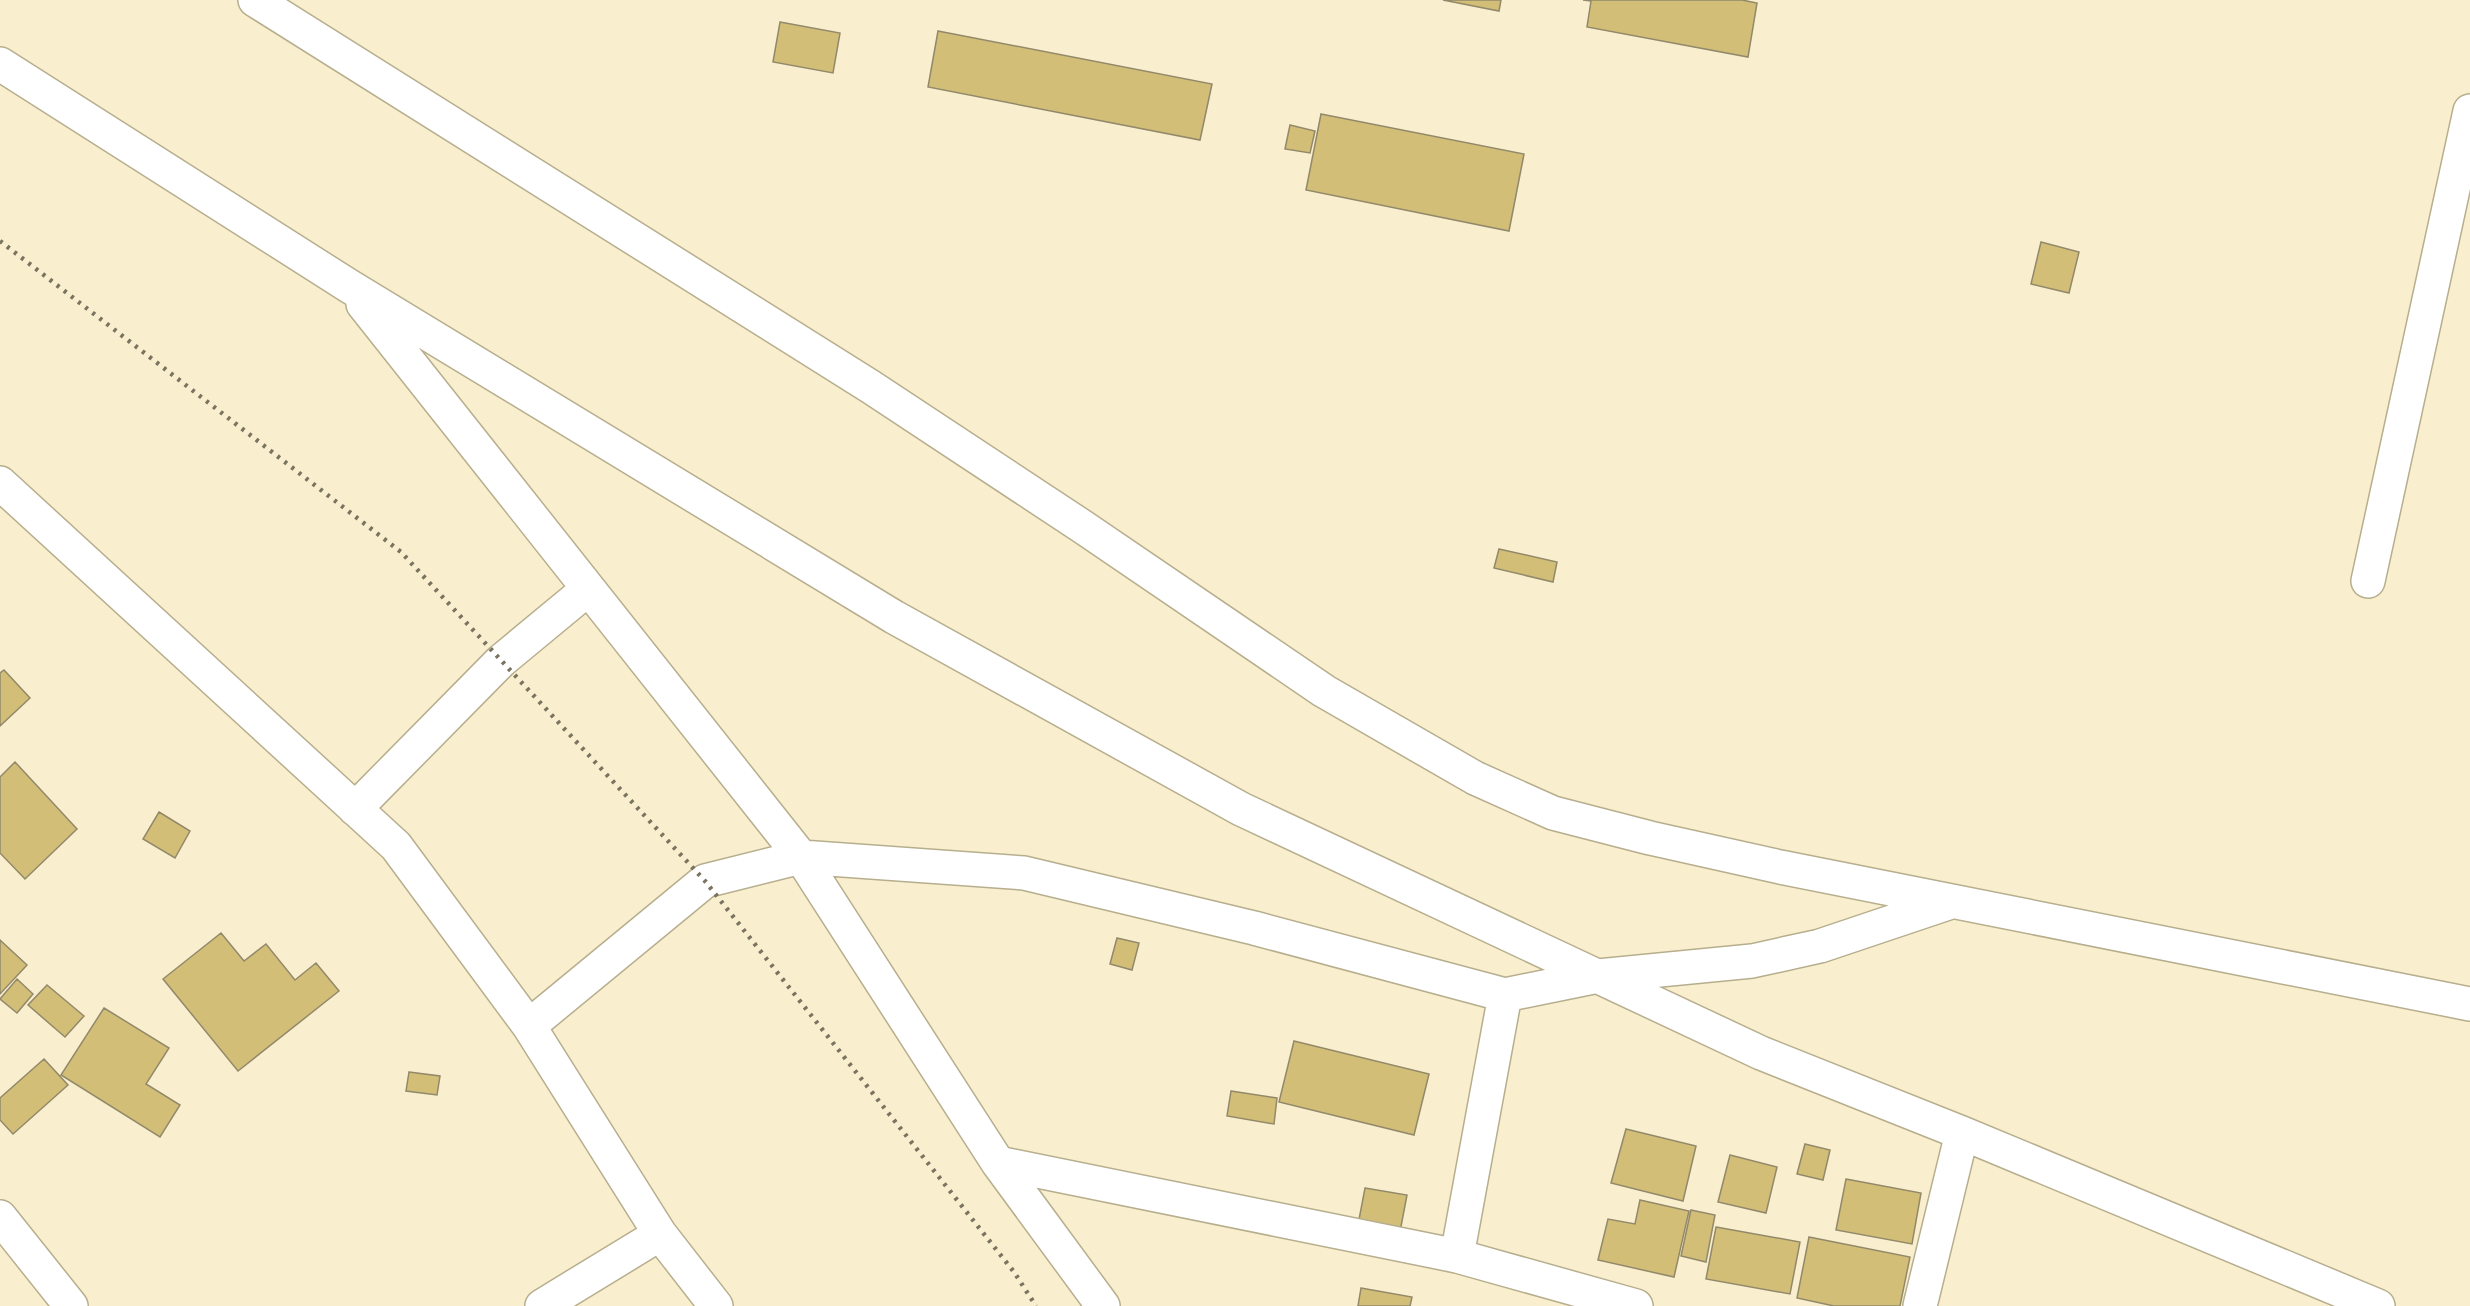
<svg xmlns="http://www.w3.org/2000/svg" width="2470" height="1306" font-family="'Fira Sans',sans-serif">
  <style>
    .building { fill: #d3be78; stroke: #92896a; stroke-width: 1.5 }
    .lines { fill: none; stroke-linecap: round; stroke-linejoin: round }
    .minor-casing { stroke: #b7ae8e; stroke-width: 36 }
    .minor { stroke: #fff; stroke-width: 33 }
    .rail { stroke: #79735f; stroke-width: 4.5; stroke-dasharray: 3 6; stroke-linecap: butt }
  </style>
  <rect width="100%" height="100%" fill="#f9efce"/>
  <path class="building" d="M1443 0H1501L1499 11Z
    M1583 0H1742L1757 3 1748 57 1587 27 1591 1Z
    M780 22 840 33 833 73 773 62Z
    M938 31 1212 84 1200 140 928 87Z
    M1321 114 1524 154 1509 231 1306 190Z
    M1290 125 1315 131 1310 153 1285 149Z
    M2041 242 2079 252 2069 293 2031 284Z
    M1499 549 1557 562 1553 582 1494 568Z
    M4 670 30 698 0 726V673Z
    M15 762 77 829 25 879 0 853V777Z
    M159 812 190 831 175 858 143 839Z
    M221 933 244 961 266 944 295 980 316 963 339 991 238 1071 163 979Z
    M1117 938 1139 943 1132 970 1110 964Z
    M0 940 27 965 0 994Z
    M17 979 33 994 17 1013 0 999Z
    M47 985 84 1016 65 1037 28 1005Z
    M104 1008 169 1048 146 1084 180 1105 160 1137 61 1075Z
    M1294 1041 1429 1074 1414 1135 1279 1102Z
    M44 1059 68 1085 13 1134 0 1120V1098Z
    M409 1072 440 1076 437 1095 406 1091Z
    M1231 1091 1277 1098 1274 1124 1227 1116Z
    M1626 1129 1696 1146 1683 1201 1611 1183Z
    M1805 1144 1830 1150 1823 1180 1797 1174Z
    M1730 1155 1777 1167 1766 1213 1718 1202Z
    M1846 1179 1921 1193 1912 1244 1836 1230Z
    M1365 1188 1407 1195 1399 1237 1357 1230Z
    M1640 1200 1689 1211 1674 1277 1598 1260 1608 1219 1635 1224Z
    M1691 1210 1715 1215 1706 1262 1681 1256Z
    M1716 1227 1800 1242 1790 1294 1706 1279Z
    M1809 1237 1910 1257 1900 1306H1834L1797 1298Z
    M1361 1288 1412 1297 1410 1306H1358Z"/>
  <g class="lines">
    <defs>
      <path id="minor" d="M255 0 871 387 1083 527 1324 691 1475 778 1553 813 1650 838 1780 867 2470 1004
        M0 64 349 286 894 617 1241 809 1761 1053 1962 1133 2378 1306
        M363 304 801 857 998 1163 1103 1306
        M0 483 396 846 529 1026 660 1234 716 1306
        M2368 581 2470 111
        M355 809 501 661 588 589
        M529 1026 705 881 801 857 1024 873 1254 928 1505 995 1598 976 1752 961 1820 946 1951 902
        M998 1163 1457 1256 1636 1306
        M0 1217 71 1306
        M1457 1256 1505 995
        M542 1306 660 1234
        M1920 1306 1962 1133"/>
    </defs>
    <use href="#minor" class="minor-casing"/>
    <use href="#minor" class="minor"/>
    <path class="rail" d="M0 241 401 552 705 881 1014 1272 1036 1306"/>
  </g>
</svg>
